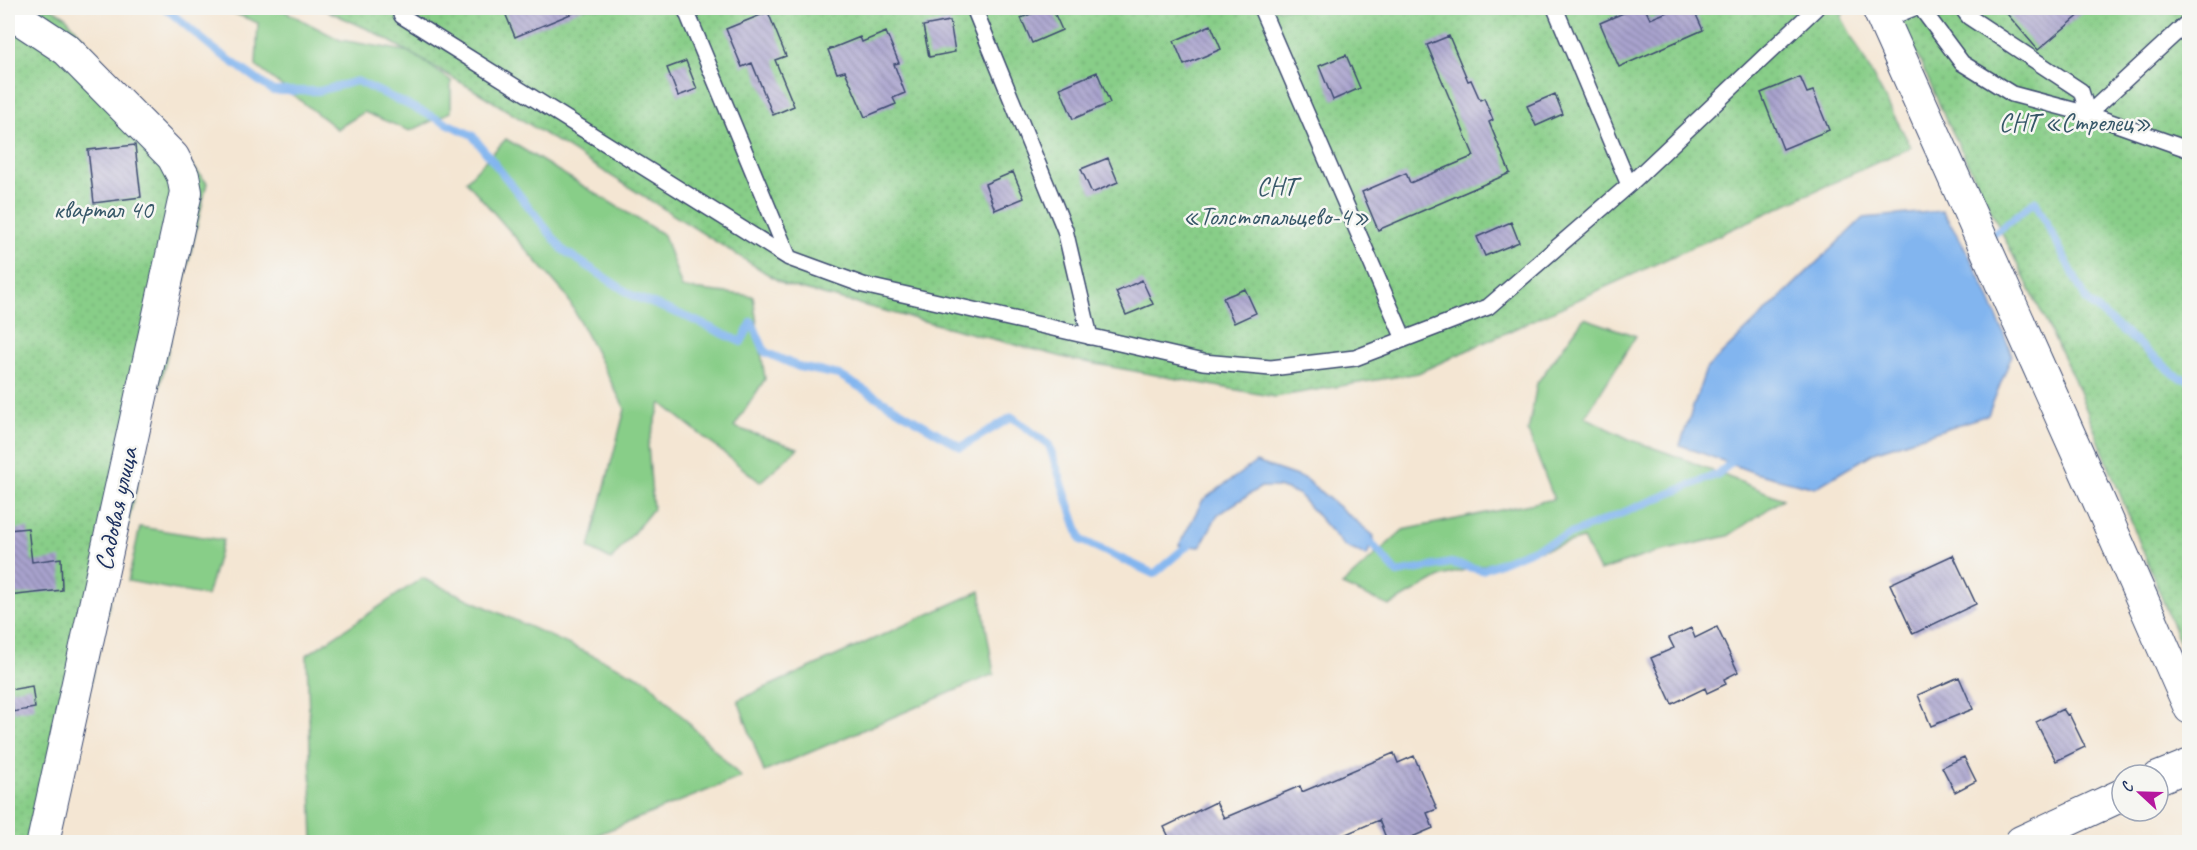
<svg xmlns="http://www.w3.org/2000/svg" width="2197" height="850" font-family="Caveat,sans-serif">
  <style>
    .green { fill: #88ce88; stroke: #527e73; stroke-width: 1.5 }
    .garden { fill: url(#garden-dots); stroke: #527e73; stroke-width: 1.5 }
    .water { fill: #82b5ef; stroke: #4e72a6; stroke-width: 1.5 }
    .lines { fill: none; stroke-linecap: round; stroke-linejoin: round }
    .stream { stroke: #82b5ef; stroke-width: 8 }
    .building { fill: url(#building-back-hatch) }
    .lane-casing { stroke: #3c4a70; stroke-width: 18 }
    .street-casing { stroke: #3c4a70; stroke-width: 34 }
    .lane { stroke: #fff; stroke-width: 15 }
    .street { stroke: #fff; stroke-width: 32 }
    .labels { text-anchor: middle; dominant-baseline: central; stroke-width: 5; stroke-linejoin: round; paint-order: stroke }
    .park-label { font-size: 26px; fill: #365768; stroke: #f6f6f2 }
    .street-label { font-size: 26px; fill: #1b2f5e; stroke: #f6f6f2 }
  </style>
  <defs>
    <pattern id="garden-dots" width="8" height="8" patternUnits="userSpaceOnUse" patternTransform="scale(1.5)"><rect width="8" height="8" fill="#88ce88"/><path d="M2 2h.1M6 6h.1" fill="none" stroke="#75b178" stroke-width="1.8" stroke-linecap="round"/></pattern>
    <pattern id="building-back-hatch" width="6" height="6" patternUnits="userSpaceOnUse" patternTransform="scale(1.5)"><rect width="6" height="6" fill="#a9a3cd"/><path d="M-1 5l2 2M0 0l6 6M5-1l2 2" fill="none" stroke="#8985aa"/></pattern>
  </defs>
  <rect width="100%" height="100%" fill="#f6f6f2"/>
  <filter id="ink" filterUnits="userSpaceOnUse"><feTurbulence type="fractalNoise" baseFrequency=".0167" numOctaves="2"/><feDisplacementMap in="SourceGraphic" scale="12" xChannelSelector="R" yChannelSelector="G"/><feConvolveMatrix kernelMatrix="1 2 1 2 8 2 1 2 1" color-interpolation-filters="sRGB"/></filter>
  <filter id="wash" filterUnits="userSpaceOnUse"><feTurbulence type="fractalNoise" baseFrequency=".008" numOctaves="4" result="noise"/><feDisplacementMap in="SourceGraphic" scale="24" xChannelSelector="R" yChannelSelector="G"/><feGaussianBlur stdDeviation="1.35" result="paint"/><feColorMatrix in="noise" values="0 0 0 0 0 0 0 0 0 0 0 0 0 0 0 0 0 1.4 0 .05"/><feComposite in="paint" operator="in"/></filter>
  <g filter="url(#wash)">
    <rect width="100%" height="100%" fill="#f4e6d3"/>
    <path class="green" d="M221 8H279L340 40 411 52 451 81V112L410 131 364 112 337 129 256 66 258 23Z
      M506 139 664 235 682 288 753 296 765 379 734 427 798 448 760 482 661 403 648 445 653 509 611 560 589 548 625 409 566 295 466 181Z
      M1584 318 1636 336 1585 417 1629 439 1676 456 1783 499 1728 536 1654 553 1599 571 1583 539 1442 576 1389 606 1342 585 1403 530 1554 499 1528 432 1537 383Z
      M140 527 223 540 207 596 128 581Z
      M422 578 647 680 741 777 579 842H313L307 655Z
      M980 591 994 674 764 772 738 700Z"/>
    <path class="garden" d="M8 8H51L65 16 207 183 54 842H8Z
      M321 8H1844L1842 18 1911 147 1418 373 1275 397 1074 360 785 285 481 94 372 31Z
      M1896 8H2189V666L2074 379 1945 117Z"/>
    <path class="water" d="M1942 211C1973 255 1993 305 2012 355L1988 415 1877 451 1815 488 1755 473 1680 445 1706 369 1863 218Z
      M1256 462 1305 479 1374 536 1367 556 1344 546 1298 494 1278 487H1261L1218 514 1200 547 1179 545 1203 500Z"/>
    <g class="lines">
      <path class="stream" d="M165 8 214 49 273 91H319L357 81 472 135 563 250 633 296 687 317 741 342 752 322 765 352 799 367 839 375 961 447 1012 417 1049 445 1081 540 1154 574 1195 539
        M1994 234 2035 201 2087 301 2178 377 2190 380
        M1364 538 1373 545 1397 573 1451 563 1482 570 1718 474 1738 457"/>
    </g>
    <g id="blocks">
      <path class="building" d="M503 8H585L515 37Z
        M1045 8H1052L1062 30 1032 43 1021 18Z
        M1635 8H1645L1650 19 1677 8H1693L1703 30 1619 67 1600 23Z
        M2002 8H2088L2038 50Z
        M768 12 786 56 775 60 794 106 773 115 752 63 742 67 726 29Z
        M950 21 955 52 929 57 923 26Z
        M1211 25 1221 49 1184 65 1174 41Z
        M886 32 899 63 894 64 905 93 893 98 896 104 865 117 845 71 837 73 828 50 860 37 862 42Z
        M1449 36 1468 81 1471 80 1480 100 1484 98 1493 120 1489 122 1510 173 1378 230 1362 192 1406 173 1410 183 1474 156 1427 45Z
        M1346 55 1360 88 1333 100 1319 66Z
        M686 61 697 89 678 96 667 68Z
        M1097 72 1110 103 1073 119 1060 88Z
        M1800 77 1807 93 1813 91 1829 130 1783 149 1761 93Z
        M1555 94 1563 114 1536 126 1527 106Z
        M135 145 141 197 94 203 88 150Z
        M1108 158 1118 182 1092 193 1081 169Z
        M1013 172 1024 198 995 210 985 184Z
        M1511 222 1519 242 1485 256 1477 237Z
        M1142 280 1153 304 1126 315 1116 292Z
        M1245 289 1256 313 1234 323 1223 298Z
        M28 528 32 562 61 558 62 590 8 596V530Z
        M1953 555 1976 604 1913 634 1890 584Z
        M1717 627 1738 672 1724 679 1726 684 1707 693 1705 688 1672 704 1651 658 1674 648 1669 638 1691 628 1695 638Z
        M1959 677 1973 709 1931 726 1918 695Z
        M32 686 35 708 13 712 9 690Z
        M2063 709 2067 715 2069 714 2085 747 2056 761 2036 722Z
        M1394 753 1398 763 1414 756 1437 809 1427 813 1433 828 1398 843H1388L1379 820 1325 843H1172L1164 827 1216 802 1224 818 1300 786 1302 792Z
        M1964 757 1976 781 1955 792 1942 767Z"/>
    </g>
  </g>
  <g filter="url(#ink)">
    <use href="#blocks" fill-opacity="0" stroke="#3c4a70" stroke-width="1.5"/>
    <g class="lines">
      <defs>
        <path id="lane" d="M398 8 402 16 789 258 685 8
          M974 8 1065 230 1090 337
          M1261 8 1404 339
          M1555 8 1629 185
          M1921 8 1962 63 2012 94 2088 114 2190 150
          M1962 8 1969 17 2081 91 2088 114 2190 20
          M1884 20 1914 8
          M789 258 863 285 1203 362 1271 368 1355 358 1488 307 1629 185 1816 8"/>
        <path id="street" d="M1878 8 2094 490 2190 708
          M8 11 67 50 173 157 183 176 186 192 43 842
          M2158 778 2190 765
          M2021 842 2122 795"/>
      </defs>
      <use href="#lane" class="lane-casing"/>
      <use href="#street" class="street-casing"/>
      <use href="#lane" class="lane"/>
      <use href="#street" class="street"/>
    </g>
  </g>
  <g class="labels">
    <g class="park-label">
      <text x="2075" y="122">СНТ «Стрелец»</text>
      <text x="1276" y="186">СНТ<tspan x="1276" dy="30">«Толстопальцево-4»</tspan></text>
      <text x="103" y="209">квартал 40</text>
    </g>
    <g class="street-label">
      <text transform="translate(116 509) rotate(-78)">Садовая улица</text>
    </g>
  </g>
  <rect width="2197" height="850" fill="none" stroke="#f6f6f2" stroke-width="30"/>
  <g transform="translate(2140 793) rotate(292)"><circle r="28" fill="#f6f6f2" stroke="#9ea6b7" stroke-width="1.5"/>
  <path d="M0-4.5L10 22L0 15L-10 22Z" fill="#b5179e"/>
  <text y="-9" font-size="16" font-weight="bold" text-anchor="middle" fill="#1b2f5e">С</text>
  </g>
</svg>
